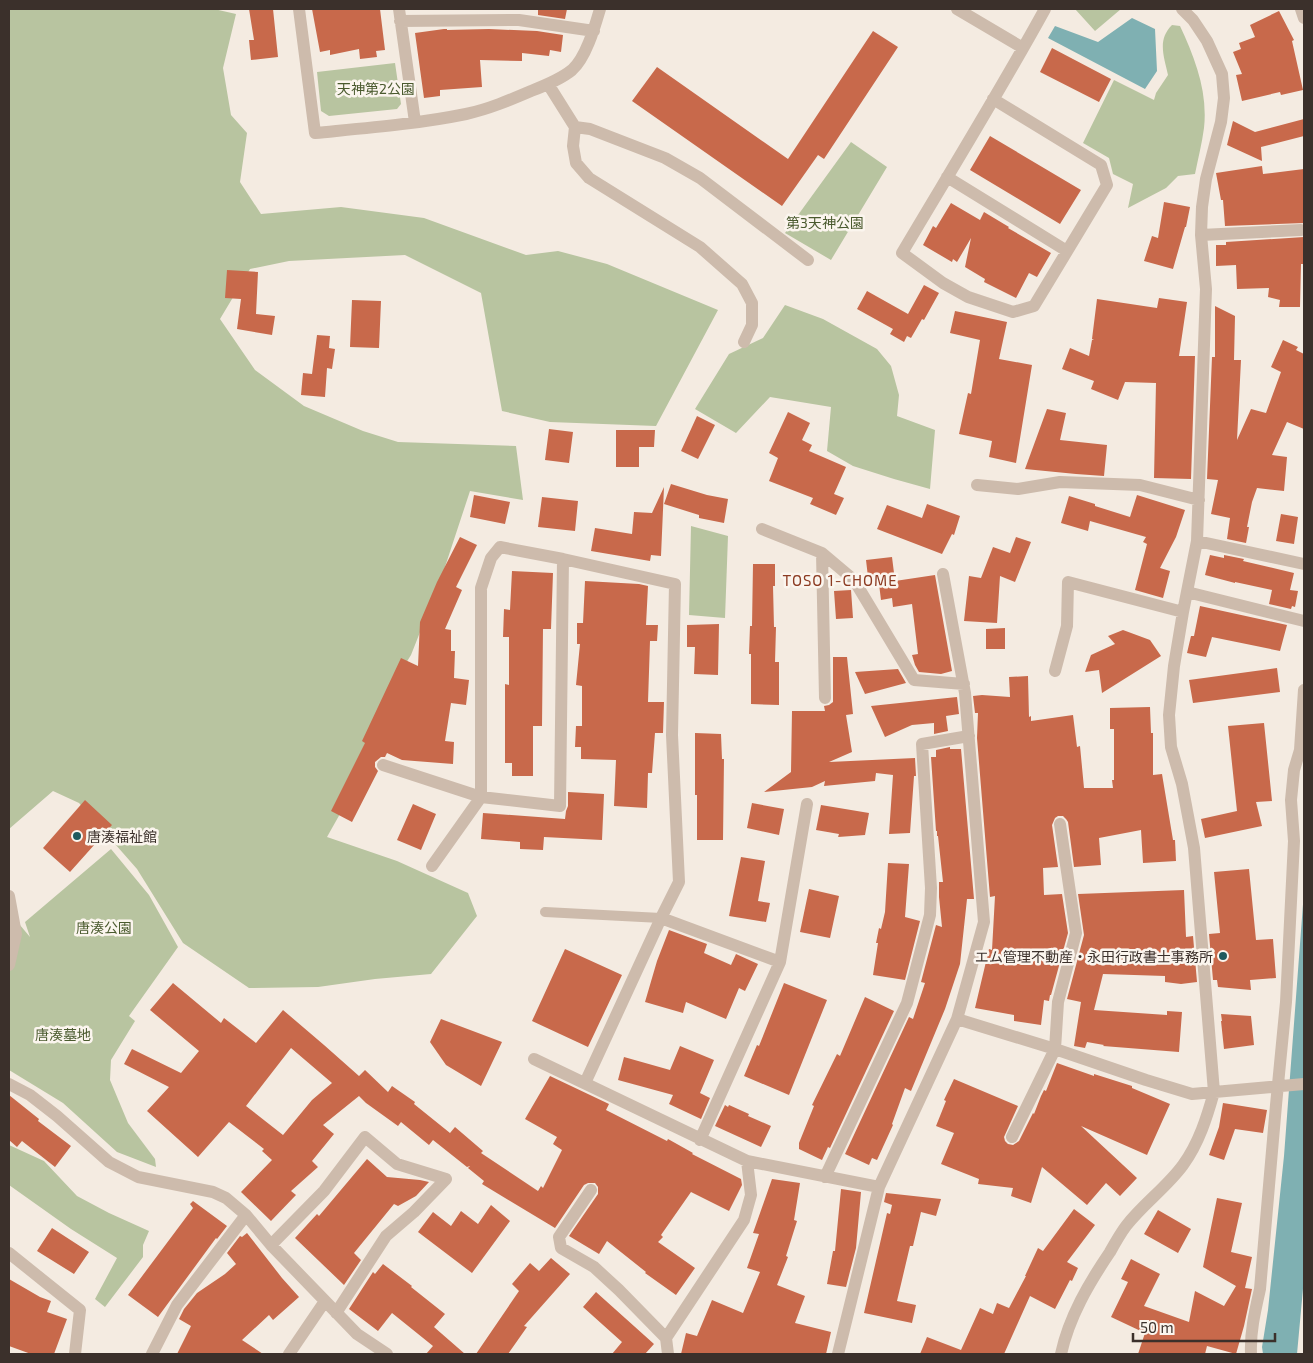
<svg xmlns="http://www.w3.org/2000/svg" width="1313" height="1363" font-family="'Exo 2','Noto Sans JP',sans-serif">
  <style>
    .green { fill: #b8c4a0 }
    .water { fill: #7fb0b2 }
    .building { fill: #c8694b; fill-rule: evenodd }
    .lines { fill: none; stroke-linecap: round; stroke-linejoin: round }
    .lane { stroke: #cdbbac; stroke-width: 10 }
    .street { stroke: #cdbbac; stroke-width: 12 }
    .poi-dot { fill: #1f5a5e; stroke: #fbf5ee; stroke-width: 2 }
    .labels { text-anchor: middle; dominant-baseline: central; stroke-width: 5; stroke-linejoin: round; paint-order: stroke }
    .park-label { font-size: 14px; fill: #4a5a2e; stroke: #fbf5ee }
    .poi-label { font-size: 14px; fill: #3b302b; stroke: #fbf5ee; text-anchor: start }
    .neighbourhood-label { font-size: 15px; letter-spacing: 1px; fill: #8c3b22; stroke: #fbf5ee }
  </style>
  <rect width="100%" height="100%" fill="#f4ebe1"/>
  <path class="green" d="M9 9H214L236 14 223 68 231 115 247 133 240 182 261 214 341 207 424 218 526 255 558 251 607 264 718 310 656 426 550 422 502 411 481 293 405 255 289 261 250 269 220 319 255 370 304 406 363 431 398 442 516 446 523 500 470 491 441 579 411 655 386 695 372 757 327 837 397 861 468 893 477 916 431 974 375 979 318 987 249 988 183 943 137 869 79 803 53 791 9 829Z
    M1075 9H1121L1095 31Z
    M1172 25 1180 26C1195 58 1208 92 1204 128 1202 143 1198 159 1195 174L1178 176 1166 188 1128 208 1133 184 1113 174 1109 158 1083 143 1114 80 1154 100 1156 93 1168 75C1164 56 1157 40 1172 25Z
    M395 63 401 104 397 109 329 116 321 111 317 72Z
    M851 142 887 167 831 260 785 233Z
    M785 305 823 319 877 349 891 366 899 395 897 416 935 430 930 489 894 479 853 466 827 451 831 407 770 397 736 433 695 409 729 354 763 338Z
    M691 526 728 536 725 618 689 615Z
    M111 849 149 895 178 947 129 1016 135 1021 111 1060 110 1080 128 1123 155 1159 156 1167 117 1152 63 1103 9 1070V912L30 937 25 922Z
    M9 1145 44 1161 77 1196 109 1213 149 1231 143 1245V1257L105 1307 95 1299 117 1258 71 1229 9 1185Z"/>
  <path class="water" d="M1132 18 1155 29 1157 71 1145 89 1048 38 1055 26 1098 42Z
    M1304 854V1278L1297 1354H1263L1262 1347 1268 1310 1284 1156 1304 891Z"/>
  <path class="building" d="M249 9H273L278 57 251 60 249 40H254Z
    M312 9H380L385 50 376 51 377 57 360 59 359 49 330 55V50L320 52Z
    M538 9H567L565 19 538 15Z
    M1279 11 1294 40 1292 41 1303 90 1281 95 1280 92 1242 101 1236 75 1242 74 1233 52 1241 49 1239 43 1255 37 1250 25Z
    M444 29H447V30L489 29 537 31 563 35 561 52 550 50 549 56 522 53V61L480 60 482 87 440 90V96L424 98 415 33Z
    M873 31 898 47 824 159 818 155 782 206 632 101 657 67 788 159Z
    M1052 48 1111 79 1099 102 1040 72Z
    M1304 119V136L1261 147 1262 161 1227 145 1233 121 1255 132Z
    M990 136 1081 190 1060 224 970 170Z
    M1262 166 1263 174 1304 169V223L1225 226 1223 200H1221L1216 173Z
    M1164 202 1190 207 1186 227H1185L1173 269 1144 261 1152 236 1158 238Z
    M951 203 980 220 984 212 1009 227 1008 228 1051 253 1037 277 1029 273 1016 298 984 282 985 279 965 267 971 238 957 262 953 259 952 262 923 245 933 226 936 228Z
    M1304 237V264H1301L1300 307H1279L1280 300 1268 297 1269 288 1237 289 1236 265 1216 266V245H1226V242Z
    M227 270 258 272 256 314 275 316 272 335 237 329 241 299 225 298Z
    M924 285 939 293 924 320 922 319 911 338 907 336 904 342 890 334 893 329 857 309 867 291 908 314Z
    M1159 298 1187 302 1179 356H1195L1191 479 1154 478 1156 383 1125 382 1118 400 1091 389 1094 381 1062 369 1070 348 1089 356 1092 340H1094L1092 339 1097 299 1157 308Z
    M352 300 381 301 379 348 350 347Z
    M1215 306 1235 316 1234 360H1241L1237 440 1251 409 1266 413 1281 372 1271 367 1283 340 1298 347 1296 350 1304 354V429L1287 422 1272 455 1287 457 1284 491 1257 488 1252 502 1247 527H1249L1246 543 1227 539 1230 518 1211 514 1218 480 1207 479 1212 357H1215Z
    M955 311 1007 322 999 359 1032 365 1016 463 989 457 992 441 959 434 968 393 971 394 980 340 950 333Z
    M317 335 330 336 329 348 335 349 332 369 327 368 325 397 301 395 303 373 312 374Z
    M1047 409 1066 413 1060 440 1107 445 1104 476 1076 474 1025 469Z
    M788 412 810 423 802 440 812 445 809 451 846 467 834 494 844 498 836 515 810 504 813 498 769 481 778 458 769 453Z
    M697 416 715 425 698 459 681 451Z
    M549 429 573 432 569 463 545 460Z
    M616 430H655L654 447H639V467H616Z
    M671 484 707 495 728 499 724 523 699 518V515L664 504Z
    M664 487 661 556 651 555 650 561 591 551 595 528 632 534 634 512 652 513Z
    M474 495 510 502 505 524 470 517Z
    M1137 495 1185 510 1176 537 1160 568 1170 571 1163 598 1135 590 1147 544 1143 542 1146 537 1090 521 1088 531 1061 523 1069 496 1095 504V506L1130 517Z
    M542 497 578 501 575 531 538 527Z
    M927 504 960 516 954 535 952 534 942 554 877 529 887 505 922 518Z
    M1281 514 1298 517 1294 544 1276 541Z
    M460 537 477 545 456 587 462 590 445 629 451 630V651H455L454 678 469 680 466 705 451 703 445 741 454 742 453 764 402 760 387 753 385 757H381L375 762V767L378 771 352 822 331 811 365 743 362 741 401 658 418 666 420 622 437 582Z
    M1016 537 1031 542 1015 582 1000 576 997 623 964 621 969 576 981 578 993 547 1010 553Z
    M1210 555 1224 558V555L1244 559 1243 561 1294 573 1290 590 1298 591 1295 607 1292 606 1291 609 1269 604 1272 590 1235 582V583L1205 575Z
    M892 557 895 581 935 575 952 671 941 674 919 672 915 665 912 655 918 654 912 604 893 607 892 598 881 600 878 576 868 577 866 560Z
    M753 564H775V586H773L774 627H776L775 662H779V705L751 704V654H749L750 626H752Z
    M512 571 553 573 551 629H543L542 726H533V776H512V763H505V684L509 685V637H503L504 609 510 610Z
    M585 581 639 584 648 586 646 625H658L657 641H650L648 702H664L663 733H655L652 773H648L647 808 614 806 616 760 581 759V747H575L576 726H582V686L576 685 580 644H577V623H583Z
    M834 591 851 590 853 618 836 619Z
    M1200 606 1287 625 1280 651 1212 637 1206 657 1187 653 1191 636H1194Z
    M719 624 718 675 694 674 695 647H687V625Z
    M1005 628V649H986V629Z
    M1123 630 1150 640 1161 656 1102 693 1099 670 1085 672 1091 655 1115 644 1108 636Z
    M833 657H847L853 714 846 715 852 752 829 762 915 758 916 776H914L910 833 889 834 893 775 876 773 875 781 824 786 825 781 812 787 764 792 791 772 792 711H825L824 706 829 705 833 702Z
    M1277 668 1280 692 1193 703 1189 680Z
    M898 669 906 683 865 694 855 672Z
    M1028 676 1029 717 1031 716V721L1073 715 1077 747 1080 746 1084 788H1113L1112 780H1114V729H1110V708L1150 707 1151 733H1153V775L1162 774 1173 840H1175L1176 861 1143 863 1141 830 1099 838 1101 865 1074 867 1068 822 1066 819 1063 816H1058L1055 818 1052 825 1058 867 1043 868 1044 895 1062 894 1068 933 1051 995H1050L1049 1001 1044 1000 1041 1025 1014 1021V1015L975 1008 989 949 992 950 995 896 990 897 977 738 978 713H975L973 696 982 695 1010 697 1009 677Z
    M957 697 959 714 946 716 948 731 934 734V723L912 725 885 737 871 706Z
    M1264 723 1272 801 1256 802 1262 826 1205 838 1201 819 1237 811 1228 726Z
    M695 733 721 734 722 759H724L723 840H697V795H695Z
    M950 747V749H961L974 899H967L960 964 945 1009 911 1091 905 1088 892 1124 893 1125 877 1160 872 1158 869 1165 845 1154 909 1017 913 1019 925 983 921 982 936 925 942 927 939 897V882H943L938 836H937V831H936L931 757H936V750Z
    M568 792 604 794 602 840 544 837 543 850 520 849V842L481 839 483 813 565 819 566 811 568 806Z
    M85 800 112 825 70 872 43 848Z
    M752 803 784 809 779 835 747 828Z
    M413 804 436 814 421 850 397 840Z
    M821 805 869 813 865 835 838 837 839 834 816 830Z
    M741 857 765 861 758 901 770 903 766 922 729 916Z
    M888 863 909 864 905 917 920 921 905 980 873 975 878 943H876L879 928 881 929 885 912Z
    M1249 869 1256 940 1273 939 1276 978 1250 980 1251 990 1218 987 1217 980H1213L1209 934 1220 933 1214 872Z
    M809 889 839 896 830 938 800 932Z
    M1184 890 1186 937 1193 936 1197 982 1181 984 1165 982V976L1103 974 1094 1010 1167 1015V1011L1182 1012 1179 1052 1103 1046 1104 1045 1087 1042 1085 1048 1074 1046 1081 1002 1067 999 1084 935 1078 894Z
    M669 930 707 944 704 953 731 965 736 954 758 964 745 991 739 988 726 1019 686 1002 683 1013 645 1002 657 961Z
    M565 949 622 975 588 1047 532 1021Z
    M173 983 221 1023 224 1018 256 1043 283 1010 324 1045 359 1076 365 1070 388 1092 392 1086 415 1102 414 1104 450 1133 455 1127 483 1151 481 1153 538 1191 541 1186 543 1188 562 1150 553 1144 557 1137 525 1119 550 1076 609 1104 606 1110 667 1141 668 1139 693 1153 692 1154 741 1179 742 1185 729 1211 691 1192 661 1235 663 1237 658 1242 695 1268 676 1295 645 1273 646 1272 607 1241 599 1254 569 1236 598 1194V1187L595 1183H588L584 1185 555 1228 482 1184 484 1181 468 1168 470 1166 467 1167 433 1140 429 1145 401 1122 398 1126 366 1103 359 1096 323 1125 334 1134 312 1161 318 1167 291 1191 296 1195 271 1221 241 1192 272 1160 262 1151 264 1149 229 1122 198 1157 147 1111 169 1087 124 1064 132 1049 181 1073 199 1051 150 1010ZM291 1048 332 1083 312 1100 283 1135 246 1106Z
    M784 983 827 1000 789 1095 744 1076 757 1045 759 1046Z
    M865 997 894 1011 830 1148 828 1147 822 1160 799 1149V1143L814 1106 812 1105 837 1054 840 1056Z
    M1221 1014 1251 1016 1254 1045 1224 1049 1221 1021H1222Z
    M441 1019 502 1042 481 1086 446 1065 430 1042Z
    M680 1046 714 1060 700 1093 710 1098 701 1119 669 1104 673 1095 618 1080 624 1057 670 1070Z
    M1057 1063 1094 1076V1074L1132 1086V1088L1170 1104 1147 1155 1081 1126 1137 1178 1120 1196 1106 1183 1087 1205 1042 1167 1031 1203 1011 1196 1013 1188 978 1184 979 1179 941 1164 954 1133 936 1126 946 1101 944 1100 954 1079 1018 1106 1004 1137 1005 1141 1008 1144 1013 1145 1019 1141 1033 1113 1034 1114 1041 1096 1044 1090 1046 1091Z
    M9 1095 39 1119 38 1121 71 1146 55 1167 22 1141 17 1147 9 1140Z
    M1223 1103 1267 1110 1263 1133 1235 1129 1224 1160 1209 1155 1219 1127Z
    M725 1105 728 1107 729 1105 749 1114 748 1116 771 1126 761 1147 715 1126Z
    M367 1159 387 1177 420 1180 429 1182 416 1196 398 1206 394 1204 354 1253 361 1260 344 1285 295 1238 317 1214 319 1216Z
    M772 1179 800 1183 794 1220 797 1221 786 1256 788 1257 777 1285 805 1296 795 1323 831 1332 826 1354H681L686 1333 697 1336 712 1300 743 1313 760 1272 747 1268 759 1234 753 1233Z
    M841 1189 861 1192 856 1248 846 1287 827 1284 833 1251H835Z
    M886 1193 941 1199 936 1216 921 1212 913 1246H910L897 1301 916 1305 912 1323 864 1313 887 1213 890 1214 892 1205 884 1202Z
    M1217 1198 1242 1203 1231 1252 1252 1257 1245 1288 1252 1289 1244 1326 1236 1354 1207 1346 1205 1354H1138L1145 1333 1111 1317 1128 1282 1121 1279 1131 1259 1160 1274 1144 1306 1189 1322 1195 1291 1224 1306 1236 1286 1203 1267Z
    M193 1201 227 1226 217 1239 216 1238 158 1317 128 1295 193 1208 190 1204Z
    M491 1205 510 1221 472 1273 418 1232 433 1212 451 1226 461 1211 478 1224Z
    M1074 1209 1095 1225 1067 1262 1078 1268 1072 1281 1070 1280 1055 1309 1030 1296 1004 1354H920L927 1337 961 1350 980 1308 993 1314 997 1303 1009 1308 1026 1276H1025L1038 1248 1043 1251Z
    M1158 1210 1191 1229 1178 1253 1144 1234Z
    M52 1228 89 1252 74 1274 37 1251Z
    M247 1233 282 1278 299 1297 273 1320 269 1315 242 1340 263 1354H177L191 1326 179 1319 184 1309 197 1293 225 1274 236 1264 227 1253 240 1236 242 1237Z
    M551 1258 570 1274 524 1326 527 1327 508 1354H476L519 1291 512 1284 530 1263 539 1271Z
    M383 1264 412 1286 411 1287 445 1314 434 1327 465 1354H426L433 1346 392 1313 378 1331 349 1309 373 1272 375 1274Z
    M9 1279 40 1297 51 1301 47 1312 67 1319 54 1354H31L9 1346Z
    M596 1292 654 1344 645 1354H612L622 1342 583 1307Z"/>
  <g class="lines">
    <path class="lane" d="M545 912 661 918"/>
    <path class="street" d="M299 9 315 133C366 128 417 124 466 114 489 109 510 100 531 91 544 86 561 79 572 70 586 58 595 26 600 9
      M399 9 415 122
      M957 9 1023 48
      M1301 9 1304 18
      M400 21 519 20 594 31
      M548 84 575 127 573 146 576 163 589 178 700 247 742 284 752 303V325L744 342
      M993 99 1101 165 1107 185 1034 306 1013 312 968 297 943 283 902 253C950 172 1000 91 1045 9
      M575 127 590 129 665 158 700 178 808 260
      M947 177 1067 251
      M1201 235 1301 230
      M977 485 1018 489 1060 482 1140 485 1199 500
      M762 529 822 553 854 580 914 680 964 684
      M1197 541 1304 564
      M822 553 825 698
      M1187 592 1304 621
      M1055 671 1067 626 1068 582 1183 612
      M383 765 481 797 560 806 563 559
      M432 866 481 797V588L491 558 500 547 563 559 675 584 672 735 679 882 661 918 585 1083
      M9 896 16 934 9 965
      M661 918 780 962
      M957 1019 1055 1049 1146 1080 1192 1094 1304 1084
      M534 1059 747 1161 879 1187
      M9 1084 30 1095 57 1116 109 1162 138 1177 213 1192 226 1198 246 1215 271 1245 357 1334 387 1354
      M1012 1137 1055 1049 1058 1002 1076 933 1060 824
      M700 1140 780 962 807 804
      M825 1177 907 1003 930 915 931 888 922 744 969 736
      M591 1190 559 1237 561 1248 594 1267 619 1290 666 1338 668 1354
      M271 1245 324 1191 365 1137 397 1164 446 1179 414 1212 386 1236 336 1313
      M9 1253 80 1310 75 1354
      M666 1338 744 1220 751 1195 747 1161
      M152 1354 177 1305 246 1215
      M289 1354 325 1301
      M838 1354 879 1187 957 1019 984 922 965 693 943 574
      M1061 1354C1069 1317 1089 1283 1110 1252 1115 1243 1120 1234 1126 1226 1143 1204 1167 1187 1183 1165 1199 1143 1207 1117 1214 1092L1194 848 1182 784 1171 747 1169 715 1174 666 1183 612 1197 541 1206 289 1201 235 1202 207 1206 179 1221 122 1224 98 1222 74 1207 41 1193 20 1182 9
      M1251 1354C1250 1332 1255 1311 1260 1289L1276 1105 1286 1002 1294 841 1291 800 1294 770 1300 750 1304 690"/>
  </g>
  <g class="poi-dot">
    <circle cx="77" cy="836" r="5"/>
    <circle cx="1223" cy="956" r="5"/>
  </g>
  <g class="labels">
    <g class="park-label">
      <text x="376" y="88">天神第2公園</text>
      <text x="825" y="222">第3天神公園</text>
      <text x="104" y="927">唐湊公園</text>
      <text x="63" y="1034">唐湊墓地</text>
    </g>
    <g class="poi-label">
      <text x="87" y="836">唐湊福祉館</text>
      <text x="1213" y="956" text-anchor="end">エム管理不動産・永田行政書士事務所</text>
    </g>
    <g class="neighbourhood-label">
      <text x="840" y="580">TOSO 1-CHOME</text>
    </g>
  </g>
  <rect width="1313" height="1363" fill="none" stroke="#3b302b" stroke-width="20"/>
  <path d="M1133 1333v8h142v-8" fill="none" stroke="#3b302b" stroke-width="2.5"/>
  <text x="1140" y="1333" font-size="15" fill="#3b302b" stroke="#fbf5ee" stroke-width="4" paint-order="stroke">50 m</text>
</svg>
